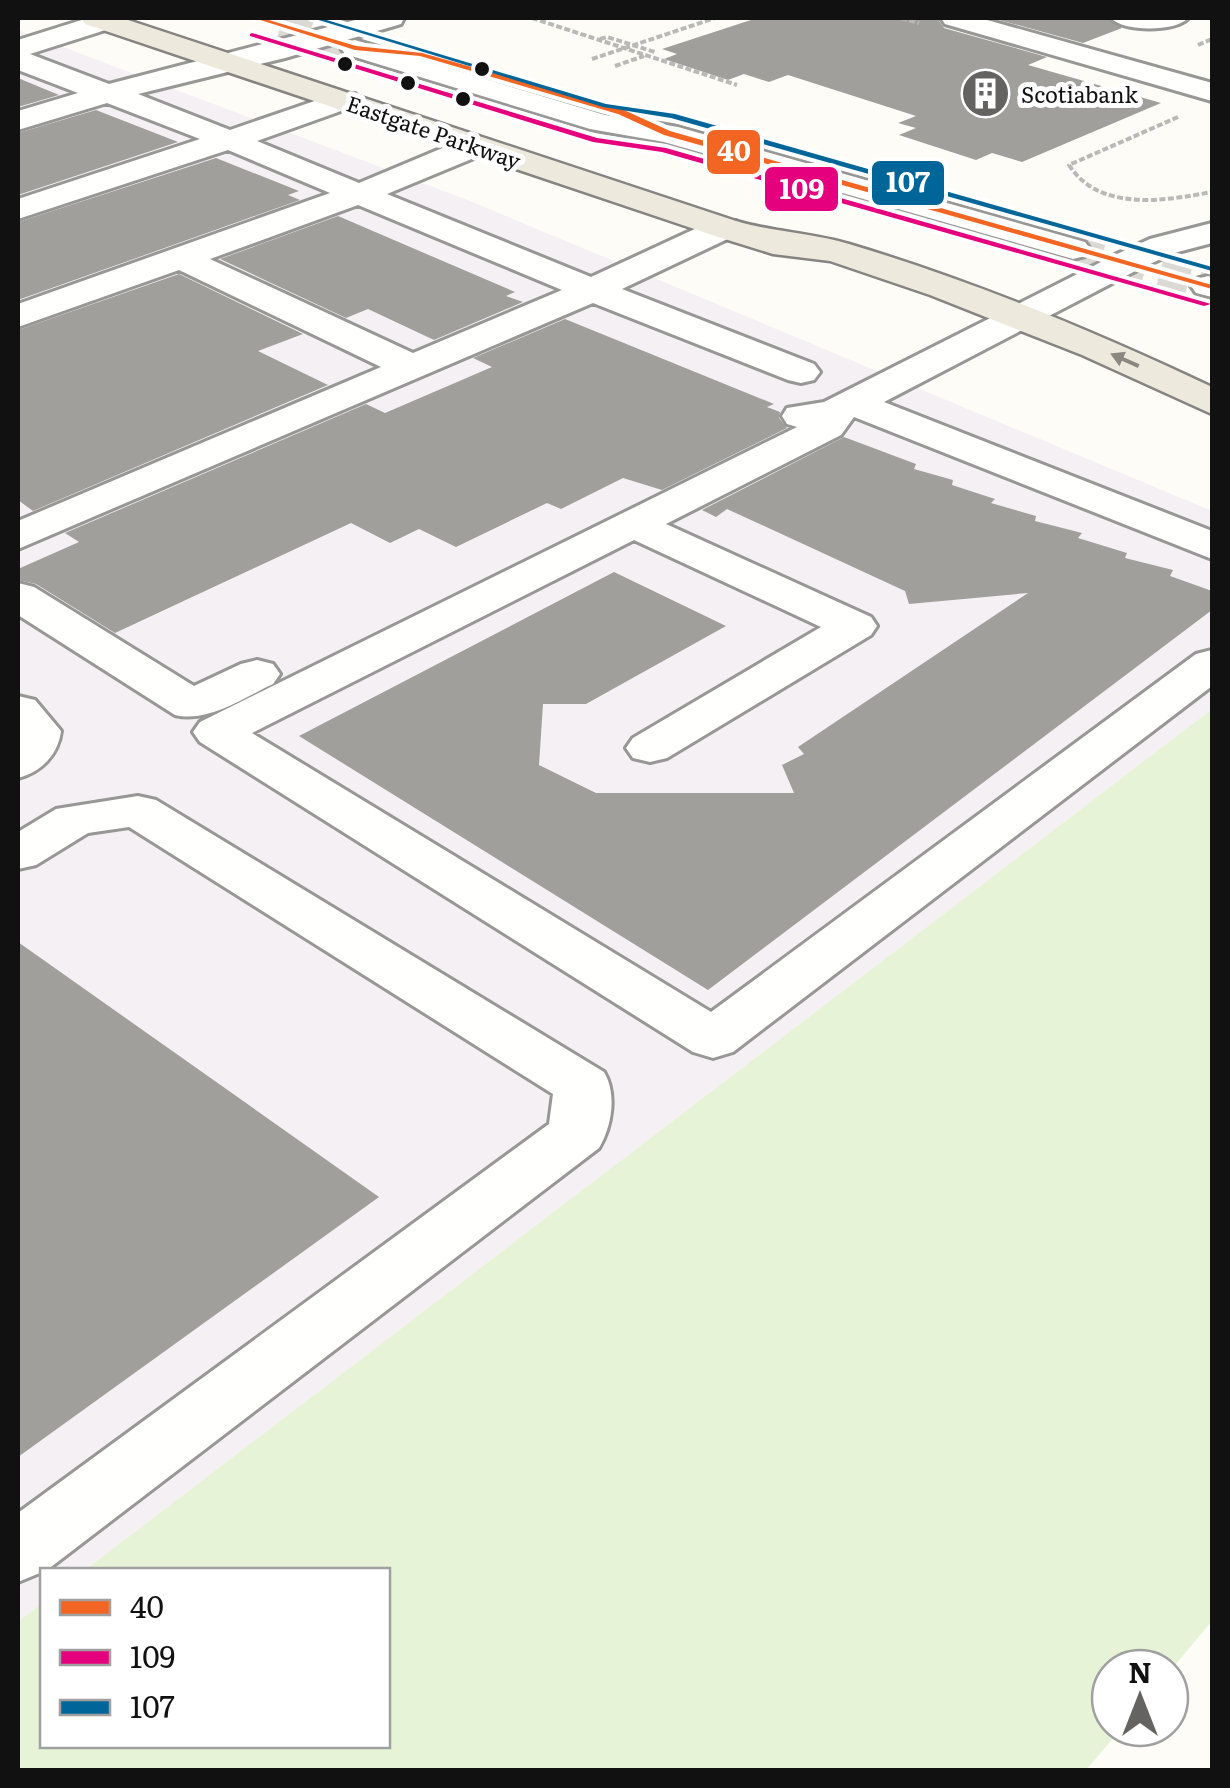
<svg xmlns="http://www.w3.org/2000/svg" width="1230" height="1788" font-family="Literata,serif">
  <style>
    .industrial { fill: #f5f0f3 }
    .green { fill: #e7f3d7 }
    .building { fill: #a19f9c }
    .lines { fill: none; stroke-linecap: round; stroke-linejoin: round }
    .minor-tunnel-far1 { stroke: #dad9d4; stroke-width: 30; stroke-dasharray: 30 15; stroke-linecap: butt }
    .minor-tunnel { stroke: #dad9d4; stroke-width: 40; stroke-dasharray: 40 20; stroke-linecap: butt }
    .minor-casing { stroke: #979795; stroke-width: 6 }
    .major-casing { stroke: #858482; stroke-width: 5 }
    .path { stroke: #b9b9b8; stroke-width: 4; stroke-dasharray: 6 2.5; stroke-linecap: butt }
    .minor { fill: #fffffe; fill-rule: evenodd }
    .major { fill: #ede9dc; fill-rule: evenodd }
    .bus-1-casing { stroke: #fff; stroke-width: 8 }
    .bus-2-casing { stroke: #fff; stroke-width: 8 }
    .bus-3-casing { stroke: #fff; stroke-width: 8 }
    .bus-1 { fill: #f26522; fill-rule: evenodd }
    .bus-2 { fill: #e5007d; fill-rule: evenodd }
    .bus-3 { fill: #069; fill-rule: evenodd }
    .oneway { fill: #8a8881 }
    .bus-dot { fill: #111; stroke: #fff; stroke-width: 4 }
    .labels { text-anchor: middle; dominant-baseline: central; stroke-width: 10; stroke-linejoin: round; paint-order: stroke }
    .far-poi-label { font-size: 22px; fill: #111; stroke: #fff; text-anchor: start }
    .far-street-label { font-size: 22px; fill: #111; stroke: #fff }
    .line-badge { stroke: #fff; stroke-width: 4 }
    .badge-label { font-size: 28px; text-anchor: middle; font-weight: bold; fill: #fff }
  </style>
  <rect width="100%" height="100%" fill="#fdfcf7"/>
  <path class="industrial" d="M18 30 470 201 1212 511V709L85 1570H42V1603L18 1622Z"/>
  <path class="green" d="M1212 709V1621L1170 1671V1668H1110V1728H1122L1086 1770H18V1622L42 1603V1746H388V1570H85Z"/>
  <path class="building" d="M757 18H937L944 28 1047 57 1028 65 1161 103 1022 162 992 153 976 160 899 135 916 128 898 123 916 116 788 75 769 82 744 74 728 80 664 59 677 54 662 49Z
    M992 18H1108L1122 28 1083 43Z
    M18 78 59 95 18 107Z
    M96 110 178 142 18 195V133Z
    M216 158 299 191 288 195 300 200 18 300V222Z
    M338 216 515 292 506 296 523 302 434 340 368 309 346 318 220 259Z
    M179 274 303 334 258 351 328 385 33 511 18 500V330Z
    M565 319 774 404 767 407 780 412 779 418 787 428 662 490 623 478 561 509 547 503 456 547 419 529 390 543 351 523 115 633 36 584 18 580V569L79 542 65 533 366 404 385 413 492 367 473 358Z
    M844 437 916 464 914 469 953 480 952 485 995 499 991 503 1036 516 1035 521 1082 533 1078 538 1127 553 1125 558 1173 570 1170 576 1212 591V610L708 990 299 736 614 572 726 626 586 704H543L539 765 596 793H794L782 765 804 754 798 747 1028 593 909 604 905 591 727 509 716 517 702 510Z
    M18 942 379 1197 18 1457Z"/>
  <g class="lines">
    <path class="minor-tunnel-far1" d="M281 25 355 48
      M1073 249 1208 286"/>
    <path class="minor-tunnel" d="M1198 283 1208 286"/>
    <defs>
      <path id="minor" d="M88 18H116L119 21 115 27 30 54 109 84 363 18H404L401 24 285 58 138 94 230 130 335 94H355L360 100 355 106 257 141 359 183 464 139H486L490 146 486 153 387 194 591 277 712 221H736L741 228 736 235 622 289 814 364 820 372 814 380 801 383 788 380 593 303 18 549V521L381 367 179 270 18 327V304L330 193 228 150 18 219V199L200 139 107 103 18 130V111L78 93 18 70V40ZM358 205 562 290 413 353 210 259Z
        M941 18H980L1212 83V101L945 24Z
        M1111 18H1188C1176 32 1123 32 1111 18Z
        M355 40 605 115 678 127 1085 242 1090 249 1085 256 1073 259 664 142 590 129 345 54 341 48 345 42Z
        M1212 223V243L1174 253 1141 268 884 402 1212 531V559L854 417 841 435 666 524 871 617 877 626 871 635 667 758 650 762 633 758 626 748 633 738 821 627 634 540 252 733 711 1012 1196 654 1212 650V686L733 1052 713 1058 693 1052 200 742 193 732 200 722 797 427 787 424 782 416 787 408 824 402 1117 254 1150 239Z
        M1208 276 1212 277V297L1196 293 1191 286 1196 279Z
        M18 583 34 587 194 686 241 664 257 660 273 664 280 674 273 684C243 698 209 723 175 715L18 615Z
        M18 696 35 700 61 731C58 755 41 772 18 778Z
        M138 796 156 800 604 1072C617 1094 612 1126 599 1148L47 1570 18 1582V1513L549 1124 553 1094 129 827 88 833 36 865 18 869V832L56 809Z"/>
      <path id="major" d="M81 18H122L736 221C773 232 812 233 849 244 974 281 1095 332 1212 387V414L1082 355 930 295 830 261 773 254 712 235 85 24Z"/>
    </defs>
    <use href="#minor" class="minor-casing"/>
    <use href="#major" class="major-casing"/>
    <path class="path" d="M532 18 737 85
      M901 18 919 23
      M600 39 607 37 655 52
      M1198 45 1212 39
      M592 59 715 18
      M615 66 644 56
      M1178 117 1069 165C1099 212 1164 201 1212 192"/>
    <use href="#minor" class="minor"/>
    <use href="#major" class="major"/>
    <defs>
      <path id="bus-1" d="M254 18H262L356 46 422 53 624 110 670 131 1212 285V289L664 135 618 114 420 56 355 50Z"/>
      <path id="bus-2" d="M252 33 597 138 666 148 1211 304 1204 306 662 152 593 142 250 36V34Z"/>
      <path id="bus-3" d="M312 18H320L606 104 675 114 1212 267V271L671 118 603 107Z"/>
    </defs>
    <use href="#bus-1" class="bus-1-casing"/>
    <use href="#bus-2" class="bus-2-casing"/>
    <use href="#bus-3" class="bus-3-casing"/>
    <use href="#bus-1" class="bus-1"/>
    <use href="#bus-2" class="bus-2"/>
    <use href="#bus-3" class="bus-3"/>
  </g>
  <defs><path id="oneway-solid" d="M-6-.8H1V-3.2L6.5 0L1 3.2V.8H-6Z" transform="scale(2.5)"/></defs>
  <use class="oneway" href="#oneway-solid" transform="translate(1125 360) rotate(-156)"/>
  <defs>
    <symbol id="building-disc" viewBox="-11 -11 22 22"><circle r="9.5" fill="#646362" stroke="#fff"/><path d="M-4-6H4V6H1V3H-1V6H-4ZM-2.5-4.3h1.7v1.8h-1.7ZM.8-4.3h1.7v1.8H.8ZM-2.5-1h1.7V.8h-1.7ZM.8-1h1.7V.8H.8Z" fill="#fff"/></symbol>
  </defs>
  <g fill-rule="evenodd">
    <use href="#building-disc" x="958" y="66" width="55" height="55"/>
  </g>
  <g class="bus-dot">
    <circle cx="345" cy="64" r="9"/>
    <circle cx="482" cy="69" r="9"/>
    <circle cx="408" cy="83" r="9"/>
    <circle cx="463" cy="99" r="9"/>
  </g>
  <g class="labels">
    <g class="far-poi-label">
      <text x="1021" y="93">Scotiabank</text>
    </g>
    <g class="far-street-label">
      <text transform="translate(434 131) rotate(19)">Eastgate Parkway</text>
    </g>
  </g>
  <g class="line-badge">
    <rect x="705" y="128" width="57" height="48" rx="10" fill="#f26522"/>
    <rect x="870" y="159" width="76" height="48" rx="10" fill="#069"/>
    <rect x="763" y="165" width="77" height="48" rx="10" fill="#e5007d"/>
  </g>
  <g class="badge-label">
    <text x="734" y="161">40</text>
    <text x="908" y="192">107</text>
    <text x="802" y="199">109</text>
  </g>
  <rect width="1230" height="1788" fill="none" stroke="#111111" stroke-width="40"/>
  <rect x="40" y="1568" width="350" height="180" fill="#ffffff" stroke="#a0a0a0" stroke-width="2.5"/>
  <rect x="60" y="1600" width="50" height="15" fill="#f26522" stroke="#a0a0a0" stroke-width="2.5"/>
  <text x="130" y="1618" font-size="30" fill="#111111">40</text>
  <rect x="60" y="1650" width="50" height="15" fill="#e5007d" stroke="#a0a0a0" stroke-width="2.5"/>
  <text x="130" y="1668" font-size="30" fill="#111111">109</text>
  <rect x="60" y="1700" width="50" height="15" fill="#006699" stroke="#a0a0a0" stroke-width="2.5"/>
  <text x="130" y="1718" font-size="30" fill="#111111">107</text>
  <g transform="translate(1140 1698)"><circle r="48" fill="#ffffff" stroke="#a0a0a0" stroke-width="2.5"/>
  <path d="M0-8L18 38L0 25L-18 38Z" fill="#646362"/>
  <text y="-15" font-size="28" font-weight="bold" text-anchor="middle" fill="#111111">N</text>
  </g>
</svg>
